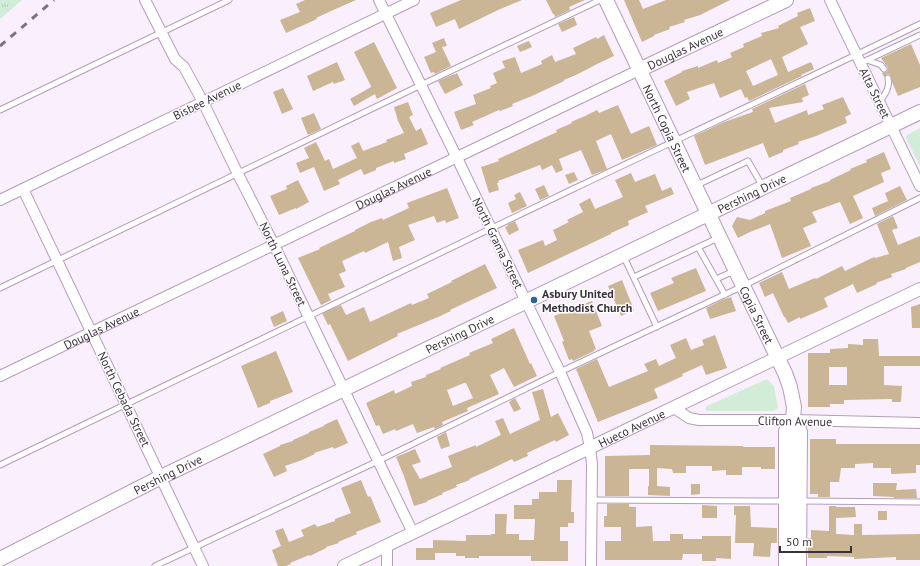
<svg xmlns="http://www.w3.org/2000/svg" width="920" height="566" font-family="'PT Sans',sans-serif">
  <style>
    .park { fill: url(#park-tufts) }
    .garden { fill: #d1edd7 }
    .building { fill: #cab595; fill-rule: evenodd }
    .lines { fill: none; stroke-linecap: round; stroke-linejoin: round }
    .service-casing { stroke: #b59cb9; stroke-width: 7 }
    .minor-casing { stroke: #b59cb9; stroke-width: 12 }
    .tertiary-casing { stroke: #b59cb9; stroke-width: 14 }
    .secondary-casing { stroke: #b59cb9; stroke-width: 16 }
    .service { stroke: #fff; stroke-width: 5 }
    .minor { stroke: #fff; stroke-width: 10 }
    .tertiary { stroke: #fff; stroke-width: 12 }
    .secondary { stroke: #fff; stroke-width: 14 }
    .rail { stroke: #7d727f; stroke-width: 3; stroke-dasharray: 7 7; stroke-linecap: butt }
    .poi-dot { fill: #29649b; stroke: #fff; stroke-width: 1.5 }
    .labels { text-anchor: middle; dominant-baseline: central; stroke-width: 3; stroke-linejoin: round; paint-order: stroke }
    .street-label { font-size: 12px; fill: #3b313d; stroke: #fff }
    .poi-label { font-size: 12px; font-weight: bold; fill: #3b313d; stroke: #fff; text-anchor: start }
  </style>
  <defs>
    <pattern id="park-tufts" width="24" height="20" patternUnits="userSpaceOnUse"><rect width="24" height="20" fill="#d1edd7"/><path d="M3 7l-1-3M5 7V3M7 7l1-3M15 17l-1-3M17 17v-4M19 17l1-3" fill="none" stroke="#b4ccb9"/></pattern>
  </defs>
  <rect width="100%" height="100%" fill="#faeffc"/>
  <path class="park" d="M0 0H22L0 19Z"/>
  <path class="garden" d="M920 128V166L906 138 907 135Z
    M767 379 774 386 778 408 774 411H707L705 409 707 406Z"/>
  <path class="building" d="M305 0H356L331 11 316 18 317 19 286 33 280 20 300 12 296 4Z
    M461 0H522L498 10 459 29 455 19 436 27 430 13Z
    M546 0H585L569 7 570 10 555 17 554 14H553Z
    M624 0H639L643 9 666 0H730L700 15 684 20 685 22 669 27 670 29 654 35V36L642 42Z
    M810 8 815 21 800 27 808 44 782 57 788 72 811 62 814 69 801 75 802 76 749 101 747 97 745 98 741 89 720 98 714 83 687 92 690 99 676 106 664 81 682 72V71L698 66V68L717 60 718 63 732 57 730 53 744 47 743 44 762 36 761 33 779 28 778 26 798 16 797 13ZM771 59 778 75 753 86 746 71Z
    M574 17 577 25 562 32 558 24Z
    M604 35 614 56 599 63 578 74 564 80V81L532 96 512 104 513 106 500 111 499 110 472 122 474 125 461 130 454 112 476 104 473 95 491 88 490 86 497 83 493 73 505 68 502 61 515 57 521 73 542 64 541 61 552 55 555 62 576 54 573 48 596 37 597 39Z
    M444 38 447 46 442 47 451 66 435 74 434 72 431 73 424 57 436 52 432 43Z
    M529 41 532 47 520 52 517 46Z
    M374 42 397 88 377 99 375 94 354 106 350 99 371 87V86L354 52Z
    M911 44 920 65V87L898 96 892 82 891 76 889 74H887L884 77 882 73 887 72 888 68 881 58Z
    M337 62 345 80 334 84 333 82 313 91 307 76Z
    M457 73 463 85 445 94 438 81 454 74V75Z
    M805 84 809 95 802 98 803 102 769 108 775 123 807 110 808 115 824 109 822 105 843 97 851 114 845 117 847 123 816 136 798 142 799 144 783 150V152L769 158 763 143 705 165 694 136 724 122 753 112 752 109Z
    M283 88 293 109 282 114 273 92Z
    M408 102 413 115 409 117 416 131 421 128 428 144 404 154 406 159 394 163V161L376 168V170L364 175 361 169 338 180 340 184 324 191 314 167 300 173 296 163 309 158 304 148 316 142 325 161 329 159 333 169 357 158 351 146 359 142 363 151 387 142 386 140 404 133 398 121 394 107Z
    M618 105 631 134 649 126 657 145 622 160 611 134 596 141 607 169 592 175 581 150 559 159 563 170 556 173 552 165 542 170 540 165 498 181 499 183H497L499 190 489 193 481 167 499 161 498 159 557 132 556 130 572 123 571 122 585 116 597 110 599 113Z
    M314 113 321 129 308 135 301 118Z
    M884 152 891 169 881 173 884 182 853 196 863 218 850 224 840 202 812 212 817 222 803 228 811 246 782 258 770 224 750 232 738 238 732 226 737 217 750 220 765 213V211L791 201 790 198 811 189V188L830 181V180L851 170 850 169 867 162 866 160Z
    M574 172 578 180 569 184 565 175Z
    M631 173 635 182 655 174 662 191 671 187 674 194 645 206 648 212 628 221 629 225 611 233V234L528 273 518 250 543 240 545 246 557 240 553 230 569 222 567 220 583 212 579 204 590 198 595 209 623 197 615 180Z
    M298 180 309 202 296 209V208L279 215 270 196 287 189 286 186Z
    M544 185 549 196 540 200 535 189Z
    M900 186 907 200 875 216 872 208 888 201 885 193Z
    M447 188 459 218 446 223 445 220 437 223 434 216 408 225 415 240 399 247 402 258 393 261 388 242 365 253 364 251 342 261 346 271 339 274 345 287 328 294 331 300 321 305 298 258 320 249 319 248 355 231V230L371 222 382 218 383 220 409 208 407 203Z
    M520 192 527 206 512 213 508 203 516 199 514 195Z
    M893 216 898 228 892 230 898 245 920 236V262L906 268V269L891 274 892 277 876 283 877 284 857 293 853 284 824 298 828 307 800 319V317L788 323 785 317H784L773 293 765 297 759 283 782 272 789 289 815 278 816 279 842 266 845 271 874 257 875 258 889 254 877 224Z
    M515 221 519 230 509 235 505 227 508 226 507 225Z
    M485 264 497 288 450 310 451 311 438 317 397 334 398 336 348 361 330 324 328 325 322 313 341 305 346 315 364 307 370 322 411 303 412 305 429 298 427 294 452 282 451 281Z
    M696 268 706 291 658 311 650 293 674 283 671 278Z
    M622 280 634 310 621 316 608 286Z
    M731 297 736 311 710 319 706 308 722 300Z
    M592 301 602 326 589 331 596 349 594 350V351L573 361 572 359 569 360 562 342 564 341 554 316Z
    M920 304V328H912L911 307Z
    M283 311 287 321 274 327 270 317Z
    M514 328 530 364 531 363 537 376 514 387 504 368 490 375 499 394 467 408 468 411 442 422 443 425 435 429 434 427 417 433 413 424 396 431 395 429 383 434 379 425 376 426 366 403 394 390 395 394 412 386 411 382 426 377V375L441 369 440 368 470 355 469 353 493 343 491 339ZM464 383H466L473 398 453 406 447 390Z
    M715 335 727 368 706 375 702 365 682 374 683 376 654 389 658 398 598 422 576 369 597 359 609 387 648 371 644 364 656 359 659 366 676 358 670 345 686 338 691 350 704 345 702 340Z
    M863 339H878L879 356H920V366H884V385L902 386 901 402H892V399L844 400V404H830V407H808V353H830V349L848 348V344L863 345ZM829 367H847V385H829Z
    M276 351 293 392 270 401V403L258 408 241 366Z
    M543 389 551 417 558 413 569 435 556 442 555 440 527 453 528 456 514 462 512 459 487 471 469 479 470 480 456 485 457 487 442 493 443 494 427 501V502L414 506 404 476 396 457 415 449 421 462 412 465 420 479 452 467 448 456 476 445V447L501 435 495 421 503 418 510 434 540 420 532 392Z
    M515 398 521 409 514 412 509 402Z
    M337 419 348 443 334 449 333 447 314 453 315 454 302 460 285 466 287 471 274 477 263 454 280 446V445L293 441V440L309 433V432L324 426V425Z
    M446 432 450 446 441 449 437 437Z
    M810 439H836V444H920V465H916V473L891 474V468H873V463L855 464V468H841L839 482H830V497H818V494H810Z
    M650 445 743 446V447H775V469H761V467H742V475H726V470L712 471V466H686V473H673L672 469 657 468V486L670 487V496L648 495V486H649V469H629V496H605V456L650 455Z
    M361 480 368 497 370 496 372 500 381 522 356 532 357 534 338 542 339 543 326 547V548L310 556 309 555 290 563 291 564 286 566H278L272 550 281 546 275 531 283 528 289 542 304 536 301 530 315 524 317 527 335 521V519L351 513 341 488Z
    M557 480H572L571 512H574V523H568V527H560V541H568V561H531V556H479V558H465V556H456V553H435V560H416V548H433V540L466 541V535H491V534H495V514H507L506 534H519V540H534L535 519H514V505H532V499H539V492H557Z
    M873 483H897L896 490 916 489 917 498H894V497L873 496Z
    M691 484H700V494L691 495Z
    M607 504H629V507H636V527L652 526 653 541H670V534H683V539H702V536H731V559L716 558V561H702V554H683L682 560H605V541H621V527H604V516H607Z
    M702 505 717 506V518H702Z
    M734 506H750L751 527 777 528V543H771L770 557 753 556 754 543H735L736 515H734Z
    M829 506H836V507H855L856 517 836 518V534L854 535V524H862V535L920 534V560H896V557L854 559V557L827 556V558H808V538H811V530L829 531Z
    M878 511H887V520H878Z"/>
  <g class="lines">
    <defs>
      <path id="service" d="M867 60 881 65 884 69
        M861 63 920 35
        M880 102C885 93 890 89 888 78
        M0 110 229 0
        M695 186 748 161 763 187
        M698 247 716 279 734 271
        M623 255 657 327
        M634 277 718 238
        M716 279 725 295
        M0 288 421 85 600 0
        M0 465C190 372 381 280 573 189 689 134 805 80 920 24
        M591 500 785 501
        M801 501 920 502
        M155 566 378 461 560 372 743 286 920 198"/>
      <g id="minor">
        <path d="M145 0 175 59 184 67 203 102 238 174 274 245 413 533"/>
        <path d="M379 0 457 158 560 372 587 433 590 448 592 464 591 566"/>
        <path d="M830 0 920 186"/>
        <path d="M23 189 203 566"/>
        <path d="M0 200 414 0"/>
        <path id="s1" d="M0 376 639 70"/>
        <path d="M674 408 689 418 699 420H793L920 423"/>
        <path d="M387 545V566"/>
      </g>
      <g id="tertiary">
        <path id="s2" d="M344 566 920 289"/>
      </g>
      <g id="secondary">
        <path id="s3" d="M606 0 708 213 785 373 790 387 794 407 793 420 800 432 799 566"/>
        <path id="s4" d="M639 70 786 0"/>
        <path id="s5" d="M0 559 161 477 920 112"/>
        <path d="M786 566V431L793 420"/>
      </g>
    </defs>
    <use href="#service" class="service-casing"/>
    <use href="#minor" class="minor-casing"/>
    <use href="#tertiary" class="tertiary-casing"/>
    <use href="#secondary" class="secondary-casing"/>
    <use href="#service" class="service"/>
    <use href="#minor" class="minor"/>
    <use href="#tertiary" class="tertiary"/>
    <use href="#secondary" class="secondary"/>
    <path class="rail" d="M0 46 54 0"/>
  </g>
  <circle class="poi-dot" cx="534" cy="300" r="4"/>
  <g class="labels">
    <g class="street-label">
      <text stroke="none"><textPath href="#s4" startOffset="51">Douglas Avenue</textPath></text>
      <text transform="translate(875 93) rotate(64)">Alta Street</text>
      <text transform="translate(207 100) rotate(-26)">Bisbee Avenue</text>
      <text stroke="none"><textPath href="#s3" startOffset="142">North Copia Street</textPath></text>
      <text stroke="none"><textPath href="#s1" startOffset="436">Douglas Avenue</textPath></text>
      <text stroke="none"><textPath href="#s5" startOffset="836">Pershing Drive</textPath></text>
      <text transform="translate(498 243) rotate(64)">North Grama Street</text>
      <text transform="translate(283 264) rotate(64)">North Luna Street</text>
      <text stroke="none"><textPath href="#s3" startOffset="349">Copia Street</textPath></text>
      <text stroke="none"><textPath href="#s1" startOffset="112">Douglas Avenue</textPath></text>
      <text stroke="none"><textPath href="#s5" startOffset="512">Pershing Drive</textPath></text>
      <text transform="translate(124 399) rotate(64)">North Cebada Street</text>
      <text transform="translate(795 421) rotate(1)">Clifton Avenue</text>
      <text stroke="none"><textPath href="#s2" startOffset="319">Hueco Avenue</textPath></text>
      <text stroke="none"><textPath href="#s5" startOffset="188">Pershing Drive</textPath></text>
    </g>
    <g class="poi-label">
      <text x="542" y="293">Asbury United<tspan x="542" dy="14">Methodist Church</tspan></text>
    </g>
  </g>
  <path d="M780 546v6h71v-6" fill="none" stroke="#3b313d" stroke-width="2"/>
  <text x="786" y="546" font-size="12" fill="#3b313d" stroke="#ffffff" stroke-width="3" paint-order="stroke">50 m</text>
</svg>
